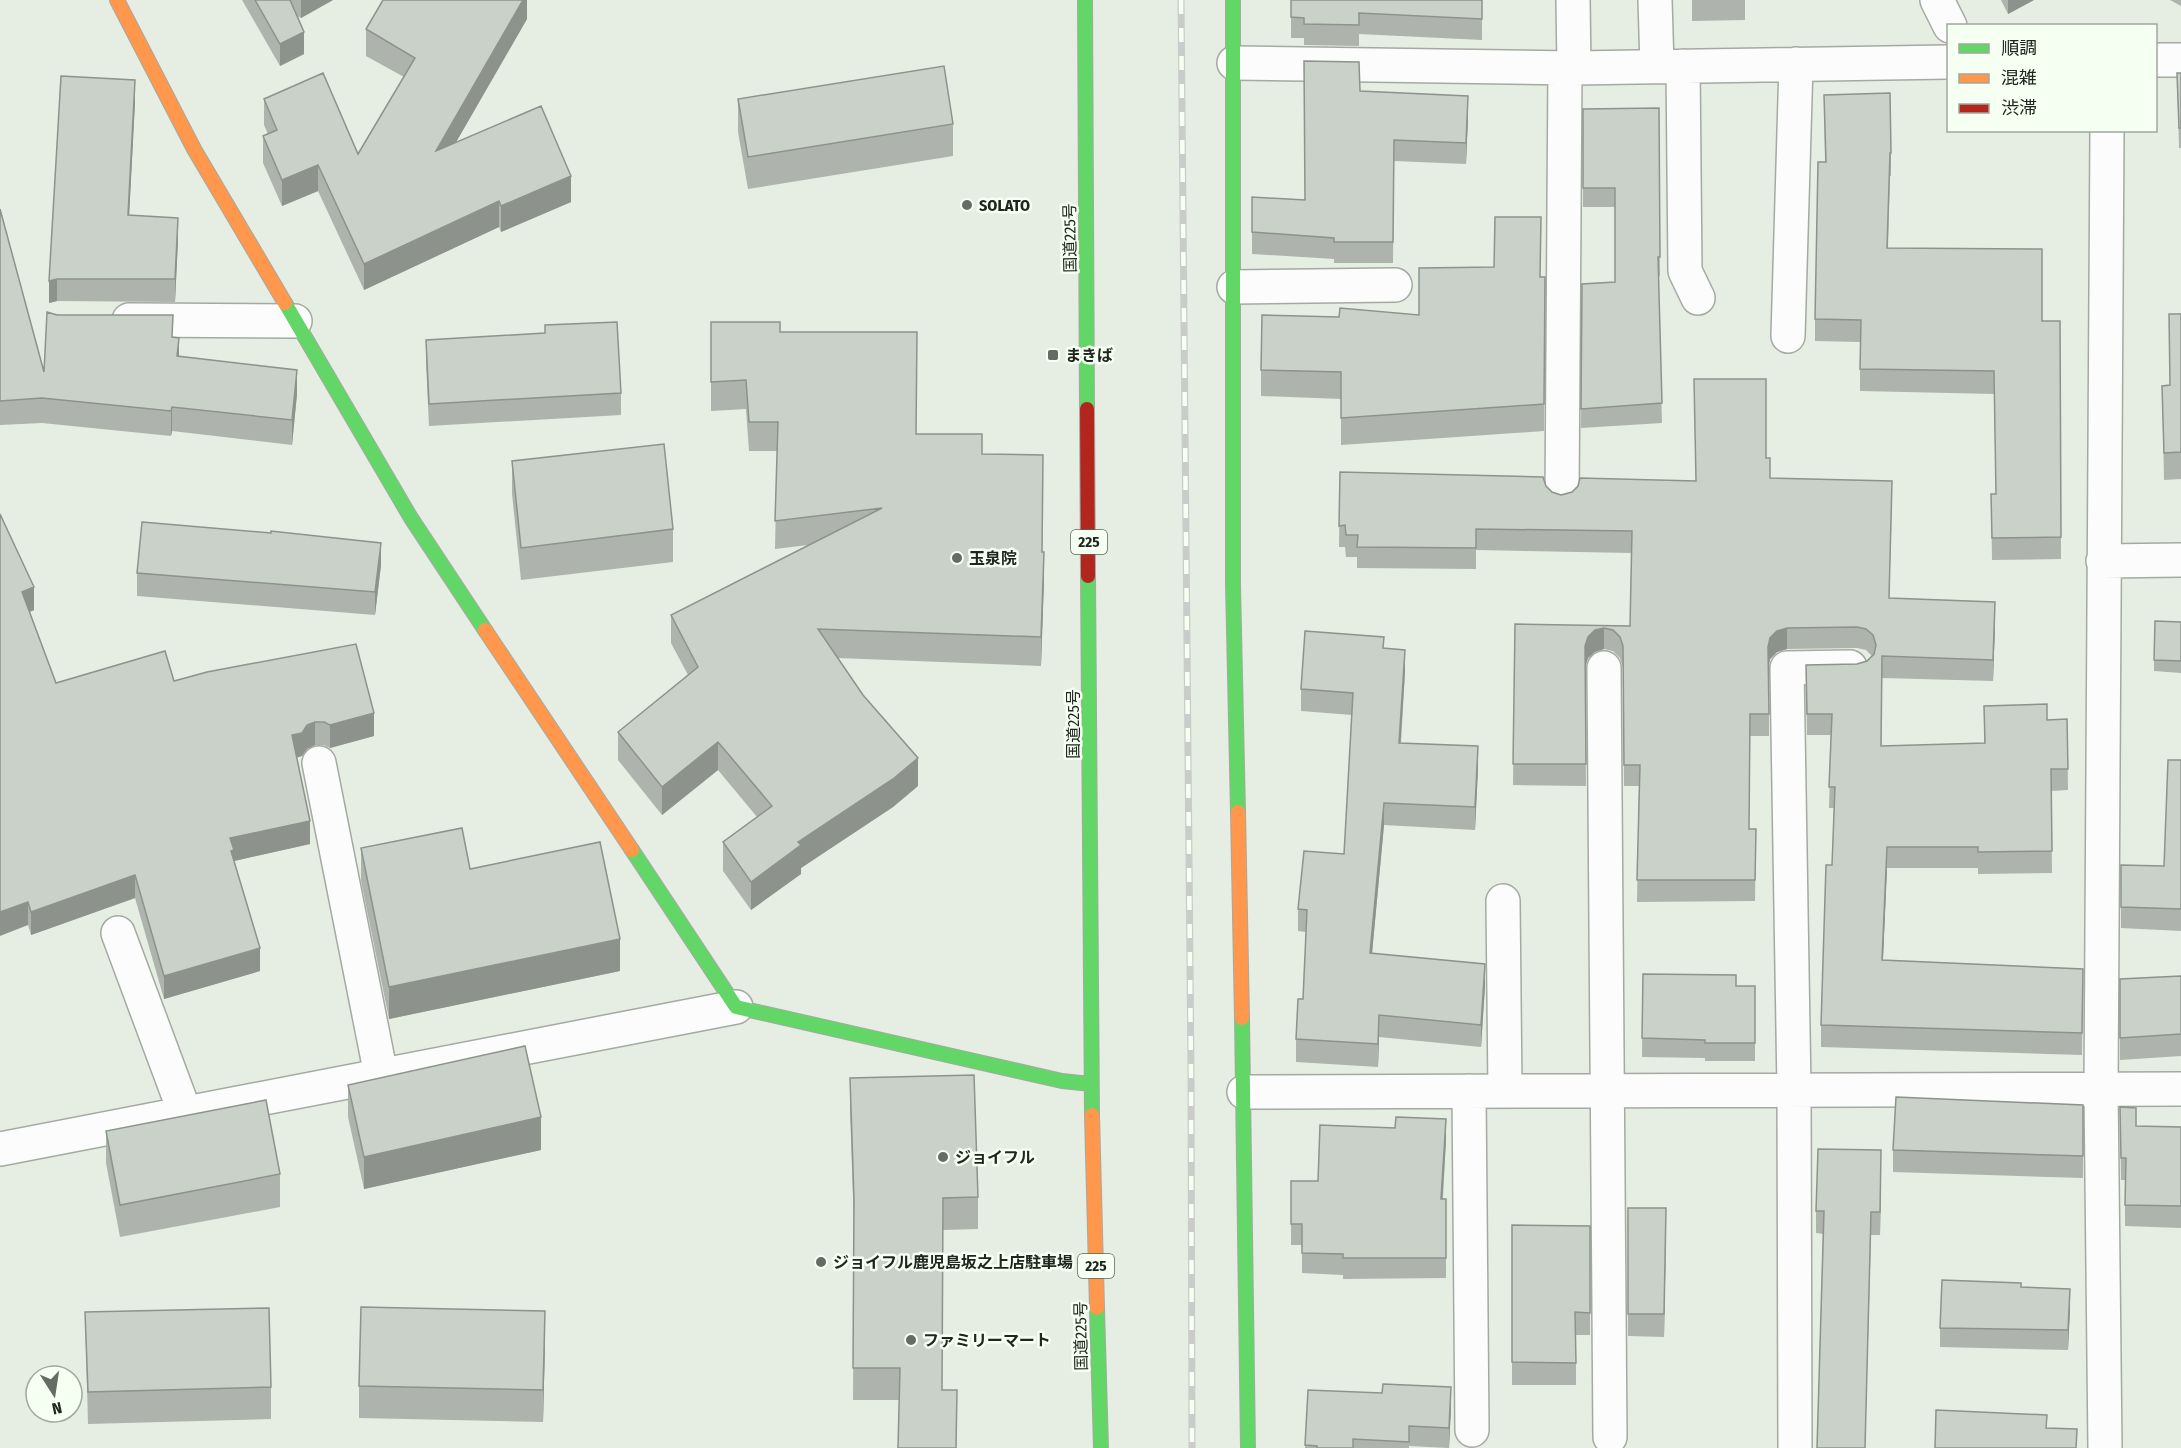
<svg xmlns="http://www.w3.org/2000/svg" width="2181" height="1448" font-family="'Fira Sans Condensed','Noto Sans JP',sans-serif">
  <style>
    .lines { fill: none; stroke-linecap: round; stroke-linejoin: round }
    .street-casing { stroke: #a4aaa2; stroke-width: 36 }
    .fast-casing { stroke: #a4aaa2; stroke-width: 16 }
    .slow-casing { stroke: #a4aaa2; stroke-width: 16 }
    .jam-casing { stroke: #a4aaa2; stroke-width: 16 }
    .street { stroke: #fbfcfb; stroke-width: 33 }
    .fast { stroke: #63d668; stroke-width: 14 }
    .slow { stroke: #ff974d; stroke-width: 14 }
    .jam { stroke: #b3261e; stroke-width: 14 }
    .rail-casing { stroke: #caccca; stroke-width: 7 }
    .rail { stroke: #f5fff2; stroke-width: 4.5; stroke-dasharray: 14; stroke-linecap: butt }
    .wall { fill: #aeb4ad }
    .shaded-wall { fill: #8d928d }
    .building { fill: #cad1c9; stroke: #8d928d; stroke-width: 1.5 }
    .poi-dot { fill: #656c64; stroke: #f5fff2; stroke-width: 2 }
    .labels { text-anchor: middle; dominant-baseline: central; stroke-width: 5; stroke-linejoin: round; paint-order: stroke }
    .shield { fill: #f5fff2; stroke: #60675e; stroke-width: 1.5 }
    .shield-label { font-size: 15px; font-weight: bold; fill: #20261f }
    .poi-label { font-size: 16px; font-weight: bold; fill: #20261f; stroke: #f5fff2; text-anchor: start }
    .street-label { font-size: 16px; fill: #20261f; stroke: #f5fff2 }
  </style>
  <rect width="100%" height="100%" fill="#e6eee3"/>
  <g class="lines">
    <defs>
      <path id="street" d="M1573 0 1574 68
        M1655 0 1657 66
        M1937 0 1950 26
        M2156 60H2181
        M1234 63 1574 68 1948 62
        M1683 66 1685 271 1698 298
        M1234 287 1395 285
        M129 320 295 321
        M1788 336 1796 64
        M1562 498 1565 67
        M2103 561 2181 560
        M1604 668 1610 1437
        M319 763 381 1075
        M1503 901 1505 1091
        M118 933 185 1113
        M1469 1091 1472 1430
        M1244 1092 2181 1089
        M0 1149 736 1007
        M1795 1448 1794 1090 1787 668 1850 667
        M2105 1448 2101 1088 2107 130"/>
      <path id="fast" d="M1085 0 1087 409
        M1233 0V584L1238 812
        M285 303 411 518 485 630
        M1088 576 1092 1115
        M632 850 736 1007 1062 1081 1091 1084
        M1242 1018 1248 1448
        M1097 1308 1101 1448"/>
      <path id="slow" d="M117 0 194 149 285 303
        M485 630 632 850
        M1238 812 1242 1018
        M1092 1115 1097 1308"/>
      <path id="jam" d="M1087 409 1088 576"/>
    </defs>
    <use href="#street" class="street-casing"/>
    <use href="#fast" class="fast-casing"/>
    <use href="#slow" class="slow-casing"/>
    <use href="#jam" class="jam-casing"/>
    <use href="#street" class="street"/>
    <use href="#fast" class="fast"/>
    <use href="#slow" class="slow"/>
    <use href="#jam" class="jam"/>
    <defs>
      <path id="rail" d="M1181 0 1191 1073 1192 1448"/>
    </defs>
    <use href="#rail" class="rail-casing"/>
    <use href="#rail" class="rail"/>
  </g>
  <path class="wall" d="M242 0H333L301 18 297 16 304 54 280 66Z
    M527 0V19L456 142 571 202 501 232 499 227 364 290 318 191 282 206 263 163V136L268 134 264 125V99L358 154 404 77 366 56V29Z
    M1291 0H1482V40L1359 34V46L1304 45V38H1291Z
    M1692 0H1745V20L1692 21Z
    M2001 0H2034L2008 14Z
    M2170 0H2181V6Z
    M2177 73H2181V148H2179Z
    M1360 91 1468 117 1466 164 1394 161 1393 263H1334V259L1252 254V197L1305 200Z
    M1824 95 1891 153V176H1890L1888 248 2042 321H2060L2061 559 1992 560 1991 494H1996L1994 394 1860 391V342L1815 341V319L1825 162Z
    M738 99 953 124V156L748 189 738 132Z
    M135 102 129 215 178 240 175 302 57 301 49 303V281Z
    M1659 108 1660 276H1658L1662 423 1581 428 1582 284 1615 282V207H1583V109Z
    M0 209 44 372 57 315 173 337 179 356 297 394 292 445 172 431 171 436 42 423 0 425Z
    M1541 277H1545L1544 431 1341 445V399L1261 396V370L1419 315Z
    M2169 314H2181V479L2164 480 2162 386 2170 385Z
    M711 322 780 332 916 434 982 454 1042 552 1044 580 1041 666 838 658 918 786 893 807 801 868V874L751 910 723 871V842L757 817 718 770 662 815 618 760V732L688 675 671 643V615L808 545 775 549 777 451H749L746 409 711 411Z
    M545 325 621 393V415L429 426 426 362V340L545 333Z
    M1766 458 1770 478 1892 502 1889 598 1995 623 1993 681 1882 678 1881 746 1984 743V706L2047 720 2067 719 2068 790 2051 791 2052 873 1978 874V868H1887L1883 960 2083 969 2082 1055 1821 1047V1025L1832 865 1834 808H1829L1831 735H1807L1806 665 1857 664 1867 661 1872 656 1866 650 1857 648 1787 649 1777 652 1770 659 1769 667V736H1750L1749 829H1756L1755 901 1637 902 1639 786H1624L1623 668 1620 658 1613 651 1604 649 1595 652 1588 658 1585 667 1586 786 1513 785 1515 624 1630 626 1632 553 1476 550V569L1357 568V557H1346L1345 547H1339L1340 472 1546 486 1552 492 1561 495 1695 481Z
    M512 461 673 529V562L521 580 512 494Z
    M0 514 34 610 30 612 56 683 174 681 374 736 330 748 324 745H315L307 749 302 756 297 757 310 844 234 861 260 971 164 999 135 898 31 935 28 925Z
    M381 565 375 615 137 596V573Z
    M2181 622V673L2154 671V660Z
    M1384 648 1405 672 1401 743 1478 769 1475 830 1384 825 1372 953 1485 986 1481 1047 1379 1037 1378 1067 1296 1062V1039L1303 999 1306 932 1298 931V909L1344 854 1352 715 1301 711V689Z
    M2181 760V931L2121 928V865L2164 866Z
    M361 848 470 869 620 971 389 1019 361 881Z
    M1643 974 1736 986H1755V1061H1705V1058L1642 1057Z
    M2181 976V1056L2120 1060V979Z
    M850 1078 978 1197V1229L943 1230 899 1400H853L854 1227 850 1110Z
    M348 1085 541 1150 364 1189 348 1117Z
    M2083 1105V1178L1893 1172V1150Z
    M2120 1107 2136 1126 2181 1127V1228L2125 1226V1180H2121Z
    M106 1131 280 1174V1207L120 1237 106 1163Z
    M1446 1140 1443 1199H1446V1278L1343 1279V1275L1302 1273V1245H1291V1181H1318Z
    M1881 1173 1880 1235H1871L1865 1448H1817L1823 1234 1816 1233V1211Z
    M1628 1208 1666 1231 1664 1337 1628 1336Z
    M1512 1225 1590 1313V1335H1576V1385H1512Z
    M2070 1309 2068 1350 1940 1347V1328Z
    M85 1312 271 1387V1419L88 1424Z
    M545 1343 543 1422 359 1418V1386Z
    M1451 1407 1449 1448 1409 1446V1448H1305V1445Z"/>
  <path class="shaded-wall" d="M301 0H333L301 18Z
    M523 0H527V19L436 177V151Z
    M2008 0H2034L2008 14Z
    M304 32V54L280 66V44Z
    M135 80V102L128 238V215Z
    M1468 96V117L1466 164V143Z
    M318 165V191L282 206V180Z
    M571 176V202L501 232V206Z
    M499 201V227L364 290V264Z
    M178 218V240L175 302V279Z
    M57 279V301L49 303V281Z
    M179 338V362L177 356Z
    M297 370V394L292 445V420Z
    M172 407V431L171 436V411Z
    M381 543V565L375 615V592Z
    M1044 552V580L1041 666V637Z
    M34 587V610L22 615V592Z
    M1995 602V623L1993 681V660Z
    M1604 628V649L1595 652 1588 658 1585 668V646L1588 637 1595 630Z
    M1787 628V649L1777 652 1770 659 1768 668V647L1770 638 1777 631Z
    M1405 650V672L1399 765V743Z
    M374 713V736L330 748V725Z
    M315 722V745L307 749 302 756 292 759V735Z
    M718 742V770L662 815V787Z
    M1478 746V769L1475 830V807Z
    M918 758V786L893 807 801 868V874L751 910V882L798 842Z
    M1384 803V825L1370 975V953Z
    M310 821V844L234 861V873L230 838Z
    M1887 847V868L1882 981V960Z
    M135 875V898L31 935V912Z
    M28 902V925L0 936V912Z
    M620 939V971L389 1019V987Z
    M260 948V971L164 999V976Z
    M1485 964V986L1481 1047V1025Z
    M1379 1015V1037L1378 1067V1044Z
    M541 1117V1150L364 1189V1157Z
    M1446 1119V1140L1441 1220V1199Z
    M1881 1150V1173L1880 1235V1212Z
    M1666 1208V1231L1664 1337V1314Z
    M2070 1289V1309L2068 1350V1330Z
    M545 1311V1343L543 1422V1390Z
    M1451 1387V1407L1449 1448V1428Z"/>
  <path class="building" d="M255 0H290L304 32 280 44Z
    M383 0H523L436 151 541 106 571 176 501 206 499 201 364 264 318 165 282 180 263 136 277 130 264 99 323 73 358 154 415 58 366 29Z
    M1291 0H1482V19L1359 13V25L1304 24V18L1291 17Z
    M1304 61 1359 62 1360 91 1468 96 1466 143 1394 140 1393 242H1334V238L1252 232V197L1305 200Z
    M944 66 953 124 748 157 738 99Z
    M2177 73H2181V128H2179Z
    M61 76 135 80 128 215 178 218 175 279H57L49 281Z
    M1890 93 1891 153H1890L1887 248 2042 249V321H2060L2061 537 1992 538 1991 494H1996L1994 371 1860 369 1861 320 1815 319 1818 162H1826L1824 95Z
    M1659 108 1660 257H1658L1662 403 1581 409 1582 284 1615 282V188H1583V109Z
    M0 209 44 372 47 312 57 315H173L172 337 179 338 177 356 297 370 292 420 172 407 171 411 42 398 0 401Z
    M1495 217H1541L1540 277H1545L1544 404 1341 418V372L1261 370 1262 315 1339 317 1340 308 1419 315V268L1494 267Z
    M2169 314H2181V452L2164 453 2162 386 2170 385Z
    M617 322 621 393 429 404 426 340 545 333V325Z
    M711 322H780V332H917L916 434H982V454L1043 455 1042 552H1044L1041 637 818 629 863 695 918 758 893 779 798 842 801 845 751 882 723 842 772 806 718 742 662 787 618 732 698 667 671 615 882 508 775 521 778 422H749L746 380 711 382Z
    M1694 379H1766V458H1770V478L1892 481 1889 598 1995 602 1993 660 1882 656 1881 746 1985 743 1984 706 2047 704V720L2067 719 2068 769H2051L2052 851 1978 852V847H1887L1882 960 2083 969 2082 1033 1821 1025 1826 865H1832L1835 787H1829L1832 714H1807L1806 665 1857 664 1867 661 1874 654 1876 645 1873 635 1866 629 1857 627 1787 628 1777 631 1770 638 1768 647 1769 714H1750L1749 829H1756L1755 880H1637L1640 765H1624L1623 646 1620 637 1613 630 1604 628 1595 630 1588 637 1585 646 1586 764H1513L1515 624 1630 626 1632 531 1476 529V548L1357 547 1358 535H1346L1345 525 1339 526 1340 472 1543 477 1546 486 1552 492 1561 495 1572 492 1578 486 1580 478 1696 481Z
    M664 444 673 529 521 548 512 461Z
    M0 514 34 587 22 592 56 683 165 651 174 681 207 672 356 644 374 713 330 725 324 722H315L307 725 302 733 292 735 310 821 230 838 234 850 231 851 260 948 164 976 135 875 31 912 28 902 0 912Z
    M142 522 271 533V531L381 543 375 592 137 573Z
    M2155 621 2181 622V661L2154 660Z
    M1305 631 1384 637 1383 648 1405 650 1399 743 1478 746 1475 807 1384 803 1370 953 1485 964 1481 1025 1379 1015 1378 1044 1296 1039 1298 999H1303L1307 910 1298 909 1304 851 1344 854 1353 693 1301 689Z
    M2168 760H2181V909L2121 907V865L2164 866Z
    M462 828 470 869 600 842 620 939 389 987 361 848Z
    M1643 974 1736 975V986H1755V1043H1705V1040L1642 1038Z
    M2181 976V1034L2120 1038V979Z
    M525 1046 541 1117 364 1157 348 1085Z
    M974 1075 978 1197 943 1198 942 1390H957L956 1448H898L900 1368H853L854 1200 850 1078Z
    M1896 1097 2083 1105V1156L1893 1150Z
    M266 1100 280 1174 120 1205 106 1131Z
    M2120 1107 2136 1108V1126L2181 1127V1206L2125 1205 2126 1158H2121Z
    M1396 1117 1446 1119 1441 1199H1446V1258H1343V1254L1302 1253V1224H1291V1181H1318L1320 1125 1395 1128Z
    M1818 1149 1881 1150 1880 1212H1871L1865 1448H1817L1824 1211H1816Z
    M1628 1208H1666L1664 1314H1628Z
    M1512 1225 1590 1226V1313L1575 1312 1576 1363 1512 1362Z
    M1942 1280 2021 1283V1287L2070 1289 2068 1330 1940 1328Z
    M361 1307 545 1311 543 1390 359 1386Z
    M269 1308 271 1387 88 1392 85 1312Z
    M1383 1384 1451 1387 1449 1428 1409 1426V1442L1353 1439V1448H1317V1446L1305 1445 1308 1390 1382 1393Z
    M1936 1410 2047 1415 2046 1428 2077 1429 2076 1448H1935Z"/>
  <g class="poi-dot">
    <circle cx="967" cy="205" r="6"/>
    <rect x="1047" y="349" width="12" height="12" rx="3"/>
    <circle cx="957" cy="558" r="6"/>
    <circle cx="943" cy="1157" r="6"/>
    <circle cx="821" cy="1262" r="6"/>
    <circle cx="911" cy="1340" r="6"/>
  </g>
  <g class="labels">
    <g class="shield">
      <rect x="1071" y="530" width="36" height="24" rx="4.5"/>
      <rect x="1078" y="1254" width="36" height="24" rx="4.5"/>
    </g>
    <g class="shield-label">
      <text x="1089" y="542">225</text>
      <text x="1096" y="1266">225</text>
    </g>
    <g class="poi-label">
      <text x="979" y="205">SOLATO</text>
      <text x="1065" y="355">まきば</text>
      <text x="969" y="558">玉泉院</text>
      <text x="955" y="1157">ジョイフル</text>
      <text x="833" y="1262">ジョイフル鹿児島坂之上店駐車場</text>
      <text x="923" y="1340">ファミリーマート</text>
    </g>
    <g class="street-label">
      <text transform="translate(1070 238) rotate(-91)">国道225号</text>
      <text transform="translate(1073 724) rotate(-90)">国道225号</text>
      <text transform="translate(1081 1336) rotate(-91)">国道225号</text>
    </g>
  </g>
  <rect x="1947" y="24" width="210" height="108" fill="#f5fff2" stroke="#a0a89e" stroke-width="1.5"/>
  <rect x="1959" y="44" width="30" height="9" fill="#63d668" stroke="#a0a89e" stroke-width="1.5"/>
  <text x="2001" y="54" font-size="18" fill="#20261f">順調</text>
  <rect x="1959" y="74" width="30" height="9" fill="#ff974d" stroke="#a0a89e" stroke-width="1.5"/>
  <text x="2001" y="84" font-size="18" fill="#20261f">混雑</text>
  <rect x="1959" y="104" width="30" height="9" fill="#b3261e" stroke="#a0a89e" stroke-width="1.5"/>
  <text x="2001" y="114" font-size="18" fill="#20261f">渋滞</text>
  <g transform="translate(54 1394) rotate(168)"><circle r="28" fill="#f5fff2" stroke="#a0a89e" stroke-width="1.5"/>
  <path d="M0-4.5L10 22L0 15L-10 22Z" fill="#656c64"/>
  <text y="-9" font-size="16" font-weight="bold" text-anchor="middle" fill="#20261f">N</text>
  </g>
</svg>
